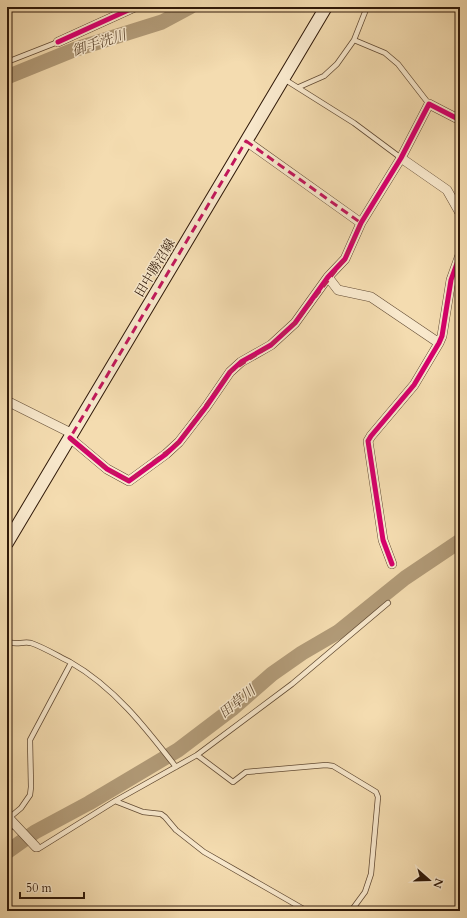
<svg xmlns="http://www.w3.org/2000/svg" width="467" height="918" font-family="Cardo,'Noto Serif JP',serif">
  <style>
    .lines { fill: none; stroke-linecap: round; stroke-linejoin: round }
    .stream { stroke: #7d664b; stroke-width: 2.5 }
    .river { stroke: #b19a77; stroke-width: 15 }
    .service-casing { stroke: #614a33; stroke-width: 6 }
    .minor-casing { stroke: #614a33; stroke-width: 10 }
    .secondary-casing { stroke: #301909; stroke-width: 14 }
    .service { stroke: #f8e8cc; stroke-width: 4.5 }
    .minor { stroke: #f8e8cc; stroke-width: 9 }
    .secondary { stroke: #f8e8cc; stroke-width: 12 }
    .cycleway-casing { stroke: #f8e8cc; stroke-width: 8 }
    .cycleway { stroke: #d6006c; stroke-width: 5 }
    .marked { fill: none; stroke: #c2185b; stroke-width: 3; stroke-dasharray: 8 5; stroke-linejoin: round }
    .labels { text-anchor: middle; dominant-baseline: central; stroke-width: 3; stroke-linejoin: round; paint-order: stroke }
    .street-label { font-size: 13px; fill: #301909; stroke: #f8e8cc }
    .water-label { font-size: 14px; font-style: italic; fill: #644d35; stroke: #f8e8cc }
  </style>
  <rect width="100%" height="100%" fill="#f4dcb0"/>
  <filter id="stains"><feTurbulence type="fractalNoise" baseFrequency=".005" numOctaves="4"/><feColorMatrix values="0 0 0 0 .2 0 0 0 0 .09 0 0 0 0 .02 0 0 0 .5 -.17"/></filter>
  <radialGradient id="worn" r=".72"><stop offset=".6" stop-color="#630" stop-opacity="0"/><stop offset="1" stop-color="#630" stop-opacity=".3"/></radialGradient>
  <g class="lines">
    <path class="stream" d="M7 828 16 829
      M23 830 35 832"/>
    <path class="river" d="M7 77 76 49 162 22 190 7
      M7 852 35 832 89 803 178 750 232 709 272 674 302 653 338 632 405 578 460 541"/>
    <defs>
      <path id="service" d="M367 7 354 40 385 53 398 64 429 104
        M7 62 58 42
        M284 79 354 123 401 158
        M299 87 324 76 337 64 354 40
        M7 641C14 646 23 641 31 643 43 647 58 656 70 662 114 687 145 727 176 767
        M197 755 233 782 246 772 326 765 333 766 376 792 378 797 371 874 365 892 351 911
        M115 801 143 812 161 814 165 817 176 830 204 852 307 911
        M9 818 21 808 30 795 31 787 30 740 71 663
        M36 847 38 849 115 801 197 755 292 684 388 603"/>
      <path id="minor" d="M58 42 135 7
        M246 141 361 223
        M401 158 447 190 460 213
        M328 277 338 290 371 297 439 343
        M7 401 73 434
        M70 438 107 469 129 481 166 454 179 442 206 407 230 372 241 362 271 345 295 323 328 277 345 259 361 223 401 158 429 104 460 120
        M392 564 383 540 368 441 371 436 414 385 439 343 442 336 451 280 460 255
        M7 816 36 847"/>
      <path id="secondary" d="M7 543 326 7"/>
    </defs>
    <use href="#service" class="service-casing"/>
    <use href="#minor" class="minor-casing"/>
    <use href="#secondary" class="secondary-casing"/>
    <use href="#service" class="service"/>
    <use href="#minor" class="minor"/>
    <use href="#secondary" class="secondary"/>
    <defs>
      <path id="cycleway" d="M58 42 135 7
        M70 438 107 469 129 481 166 454 179 442 206 407 230 372 241 362 271 345 295 323 328 277 345 259 361 223 401 158 429 104 460 120
        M392 564 383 540 368 441 371 436 414 385 439 343 442 336 451 280 460 255"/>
    </defs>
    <use href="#cycleway" class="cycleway-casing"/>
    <use href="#cycleway" class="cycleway"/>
  </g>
  <path class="marked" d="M246 141 361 223 345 259 295 323 271 345 230 372 179 442 129 481 107 469 70 438Z"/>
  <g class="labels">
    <g class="street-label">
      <text transform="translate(155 268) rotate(-59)">田中勝沼線</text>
    </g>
    <g class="water-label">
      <text transform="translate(99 43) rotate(-18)">御手洗川</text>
      <text transform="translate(237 702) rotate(-39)">田草川</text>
    </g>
  </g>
  <rect width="467" height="918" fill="none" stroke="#f4dcb0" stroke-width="24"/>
  <rect x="8" y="8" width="451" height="902" fill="none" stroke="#301909" stroke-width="2"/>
  <rect x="12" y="12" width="443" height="894" fill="none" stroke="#301909"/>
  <g transform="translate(429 880) rotate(110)" stroke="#f8e8cc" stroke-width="3" paint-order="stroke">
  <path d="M0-3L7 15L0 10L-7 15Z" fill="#301909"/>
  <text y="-6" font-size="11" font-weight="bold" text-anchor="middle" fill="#301909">N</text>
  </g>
  <path d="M20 892v6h64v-6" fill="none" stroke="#301909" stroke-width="2"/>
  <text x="26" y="892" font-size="12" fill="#301909" stroke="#f8e8cc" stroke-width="3" paint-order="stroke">50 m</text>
  <rect width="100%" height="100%" filter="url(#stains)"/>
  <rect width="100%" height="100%" fill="url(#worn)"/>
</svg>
